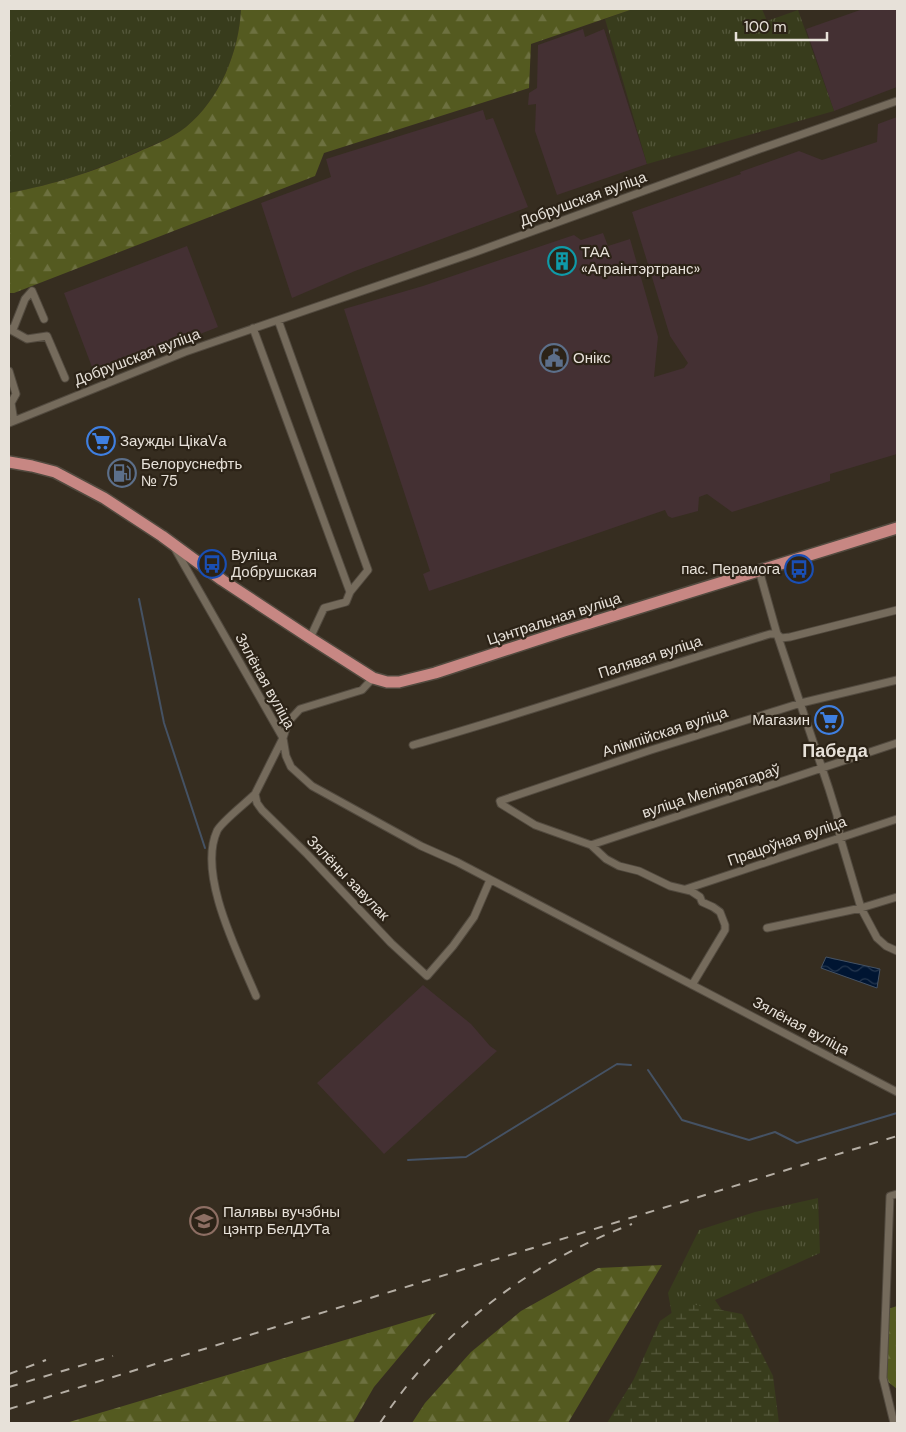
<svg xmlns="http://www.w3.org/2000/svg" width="906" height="1432" font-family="'DM Sans',sans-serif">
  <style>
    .industrial { fill: #443033 }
    .grass { fill: url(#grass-tufts) }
    .forest { fill: url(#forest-firs) }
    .wetland { fill: url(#wetland-marsh) }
    .water { fill: url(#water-waves); stroke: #455264 }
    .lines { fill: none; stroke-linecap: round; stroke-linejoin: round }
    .stream { stroke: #455264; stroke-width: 2 }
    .street-casing { stroke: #524a3f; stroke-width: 9 }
    .primary-casing { stroke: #524a3f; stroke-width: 14 }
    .street { stroke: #756b5c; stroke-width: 7 }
    .primary { stroke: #c78783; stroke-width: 11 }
    .rail { stroke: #b5aea4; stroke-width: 2; stroke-dasharray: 9 9; stroke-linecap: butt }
    .labels { text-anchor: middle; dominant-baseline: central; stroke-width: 4.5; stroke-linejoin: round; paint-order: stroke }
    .street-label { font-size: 15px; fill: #e7e1d9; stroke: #2c2317 }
    .poi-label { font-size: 15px; fill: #e7e1d9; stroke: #2c2317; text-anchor: start }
    .quarter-label { font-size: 18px; font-weight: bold; fill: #e7e1d9; stroke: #2c2317 }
  </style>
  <defs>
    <pattern id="grass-tufts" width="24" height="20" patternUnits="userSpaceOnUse" patternTransform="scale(1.25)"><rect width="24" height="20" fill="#383c1c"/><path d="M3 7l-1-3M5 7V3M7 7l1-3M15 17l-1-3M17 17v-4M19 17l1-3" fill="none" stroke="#55583c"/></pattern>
    <pattern id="forest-firs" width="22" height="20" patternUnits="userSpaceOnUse" patternTransform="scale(1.25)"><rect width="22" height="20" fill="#545a20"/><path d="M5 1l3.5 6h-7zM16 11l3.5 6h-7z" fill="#6d7140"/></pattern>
    <pattern id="wetland-marsh" width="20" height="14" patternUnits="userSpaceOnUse" patternTransform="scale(1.25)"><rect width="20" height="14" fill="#383c1c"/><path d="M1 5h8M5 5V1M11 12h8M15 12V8" fill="none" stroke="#55583c"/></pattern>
    <pattern id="water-waves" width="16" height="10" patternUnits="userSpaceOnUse" patternTransform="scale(1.25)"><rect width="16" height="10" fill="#001532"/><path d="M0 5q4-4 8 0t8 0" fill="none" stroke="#25374f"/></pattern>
  </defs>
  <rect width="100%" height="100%" fill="#362d20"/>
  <path class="industrial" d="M863 9H897V87L834 111 806 29Z
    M583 29 585 37 604 29 647 164 557 195 535 131 536 104 528 105 529 93 537 88 538 45Z
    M483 110 486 120 493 118 528 207 355 271 292 298 261 203 331 177 326 159Z
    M897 117V454L830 474V481L732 512 707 494 699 497 698 511 672 518 668 516 665 510 429 591 423 574 430 571 344 309 423 286 574 235 581 240 603 233 608 246 630 239 658 337 654 377 684 368 688 363 670 336 632 212 741 174 740 172 799 151 822 160 877 142 878 124Z
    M187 246 218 327 95 375 64 293Z
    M423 985 471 1024 490 1046 497 1051 384 1154 317 1083Z"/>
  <path class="grass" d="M9 9H241C239 52 220 99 186 127 172 138 155 144 139 151 94 171 57 184 9 193Z
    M633 9H762L767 21 798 10 834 111 647 164 605 19Z
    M818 1198 820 1253 715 1300 752 1354 628 1423 678 1348 668 1293 699 1230 755 1212Z"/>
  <path class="forest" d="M241 9H633L531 44 529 88 324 153 315 176 14 293H9V193C56 184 92 172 136 153 153 145 171 139 186 127 220 99 239 52 241 9Z
    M662 1265 568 1423H412L425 1403 471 1352 521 1311 598 1268Z
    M897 1306V1389L883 1378 885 1310Z
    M436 1313 374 1387 353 1423H66Z"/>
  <path class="wetland" d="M686 1303 742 1314 773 1376 779 1423H607L634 1379 660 1321Z"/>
  <path class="water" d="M826 957 880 969 877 988 821 968Z"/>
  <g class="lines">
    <path class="stream" d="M139 599 164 723 205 848
      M648 1070 682 1120 749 1140 775 1132 797 1143 897 1113
      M408 1160 466 1157 617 1064 631 1065"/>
    <defs>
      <path id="street" d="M278 320 368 570 350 592
        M253 328 350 592 346 602 324 608 310 638
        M9 329 27 339 47 336 65 378
        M9 330 14 327 25 299 32 291 44 319
        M9 371 16 394 11 403 14 421
        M9 423 185 352 473 253 757 150 897 101
        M174 547 283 738 286 756 291 767 312 786 421 846 457 862 897 1092
        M759 570 777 634 829 789 837 815 840 837 861 908 877 938 886 946 897 951
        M373 678 362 690 300 709 288 722 283 738 255 794 257 803 262 810 307 854 391 943 427 976 453 946 474 917 490 880
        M413 745C533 711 651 670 770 634H777L781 638 790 637 897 610
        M255 794C247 802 220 823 217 831 197 875 239 955 256 996
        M591 845 897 743
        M686 889 897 819
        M767 928 861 908 897 897
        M692 985 725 930V925L720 912 713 907 702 902 700 897 691 891 670 886 639 871 619 866 606 859 591 845 535 825 501 804 500 801 651 750 801 703 897 680
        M894 1423 883 1378 890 1196 897 1194"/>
      <path id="primary" d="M9 462 32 466 55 472 104 498 162 536 222 580 310 638 373 678 387 682H399L435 673 564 631 897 528"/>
    </defs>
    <use href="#street" class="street-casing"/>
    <use href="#primary" class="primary-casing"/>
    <use href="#street" class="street"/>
    <use href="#primary" class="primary"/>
    <path class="rail" d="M9 1374 46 1360
      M9 1387 113 1356
      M9 1409 897 1136
      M380 1423C442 1329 527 1264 632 1224"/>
  </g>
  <defs>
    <symbol id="building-ring" viewBox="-11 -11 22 22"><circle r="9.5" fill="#2c2317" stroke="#0f9aa8" stroke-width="1.5"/><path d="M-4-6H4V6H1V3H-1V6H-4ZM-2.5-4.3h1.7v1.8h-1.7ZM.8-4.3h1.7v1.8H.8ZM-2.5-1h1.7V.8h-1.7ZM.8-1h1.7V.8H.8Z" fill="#0f9aa8"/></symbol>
    <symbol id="civic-ring" viewBox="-11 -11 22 22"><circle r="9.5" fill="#2c2317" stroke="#5c6f8a" stroke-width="1.5"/><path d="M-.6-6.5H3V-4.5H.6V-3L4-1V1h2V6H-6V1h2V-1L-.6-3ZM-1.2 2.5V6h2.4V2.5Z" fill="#5c6f8a"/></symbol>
    <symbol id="supermarket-ring" viewBox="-11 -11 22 22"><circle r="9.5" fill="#2c2317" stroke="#3f7fe0" stroke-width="1.5"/><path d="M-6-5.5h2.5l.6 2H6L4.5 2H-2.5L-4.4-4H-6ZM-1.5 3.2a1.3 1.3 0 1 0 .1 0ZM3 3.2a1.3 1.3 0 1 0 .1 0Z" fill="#3f7fe0"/></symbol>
    <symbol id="fuel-ring" viewBox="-11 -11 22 22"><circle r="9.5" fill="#2c2317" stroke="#5c6f8a" stroke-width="1.5"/><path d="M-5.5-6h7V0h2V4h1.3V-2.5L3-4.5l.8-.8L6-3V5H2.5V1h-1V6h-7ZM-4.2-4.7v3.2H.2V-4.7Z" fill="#5c6f8a"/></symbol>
    <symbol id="bus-ring" viewBox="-11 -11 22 22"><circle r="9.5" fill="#2c2317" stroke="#1a4fb4" stroke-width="1.5"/><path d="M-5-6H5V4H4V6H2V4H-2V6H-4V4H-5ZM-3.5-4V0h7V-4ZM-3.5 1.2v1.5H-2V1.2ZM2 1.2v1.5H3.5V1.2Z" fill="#1a4fb4"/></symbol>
    <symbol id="university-ring" viewBox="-11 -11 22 22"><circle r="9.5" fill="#2c2317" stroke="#8d6e63" stroke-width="1.5"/><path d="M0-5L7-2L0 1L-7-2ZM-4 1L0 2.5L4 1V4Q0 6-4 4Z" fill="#8d6e63"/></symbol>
  </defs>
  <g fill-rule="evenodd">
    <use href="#building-ring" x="546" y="245" width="32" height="32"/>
    <use href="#civic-ring" x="538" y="342" width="32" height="32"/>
    <use href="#supermarket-ring" x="85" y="425" width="32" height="32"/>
    <use href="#fuel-ring" x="106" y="457" width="32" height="32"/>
    <use href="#bus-ring" x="196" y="548" width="32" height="32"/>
    <use href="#bus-ring" x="783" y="553" width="32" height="32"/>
    <use href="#supermarket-ring" x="813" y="704" width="32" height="32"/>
    <use href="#university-ring" x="188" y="1205" width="32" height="32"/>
  </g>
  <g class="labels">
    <g class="street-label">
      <text transform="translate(583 199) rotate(-20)">Добрушская вуліца</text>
      <text transform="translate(137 357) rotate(-21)">Добрушская вуліца</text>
      <text transform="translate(554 619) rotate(-18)">Цэнтральная вуліца</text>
      <text transform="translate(650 657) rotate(-18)">Палявая вуліца</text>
      <text transform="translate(265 681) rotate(61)">Зялёная вуліца</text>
      <text transform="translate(665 732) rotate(-18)">Алімпійская вуліца</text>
      <text transform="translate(711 791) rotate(-18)">вуліца Меліяратараў</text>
      <text transform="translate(787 841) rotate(-19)">Працоўная вуліца</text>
      <text transform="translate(348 878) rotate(46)">Зялёны завулак</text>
      <text transform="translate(801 1026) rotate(28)">Зялёная вуліца</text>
    </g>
    <g class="poi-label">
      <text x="581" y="252">ТАА<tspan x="581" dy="17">«Аграінтэртранс»</tspan></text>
      <text x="573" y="358">Онікс</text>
      <text x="120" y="441">Заужды ЦікаVа</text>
      <text x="141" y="464">Белоруснефть<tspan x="141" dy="17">№ 75</tspan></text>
      <text x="231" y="555">Вуліца<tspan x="231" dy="17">Добрушская</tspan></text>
      <text x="780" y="569" text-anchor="end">пас. Перамога</text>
      <text x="810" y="720" text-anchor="end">Магазин</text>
      <text x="223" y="1212">Палявы вучэбны<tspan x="223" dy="17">цэнтр БелДУТа</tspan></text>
    </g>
    <g class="quarter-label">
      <text x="835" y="751">Пабеда</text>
    </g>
  </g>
  <rect width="906" height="1432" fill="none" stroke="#e7e1d9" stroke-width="20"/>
  <path d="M736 32v8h91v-8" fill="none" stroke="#e7e1d9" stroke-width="2.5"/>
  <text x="744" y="32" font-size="15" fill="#e7e1d9" stroke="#2c2317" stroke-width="4" paint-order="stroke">100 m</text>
</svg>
